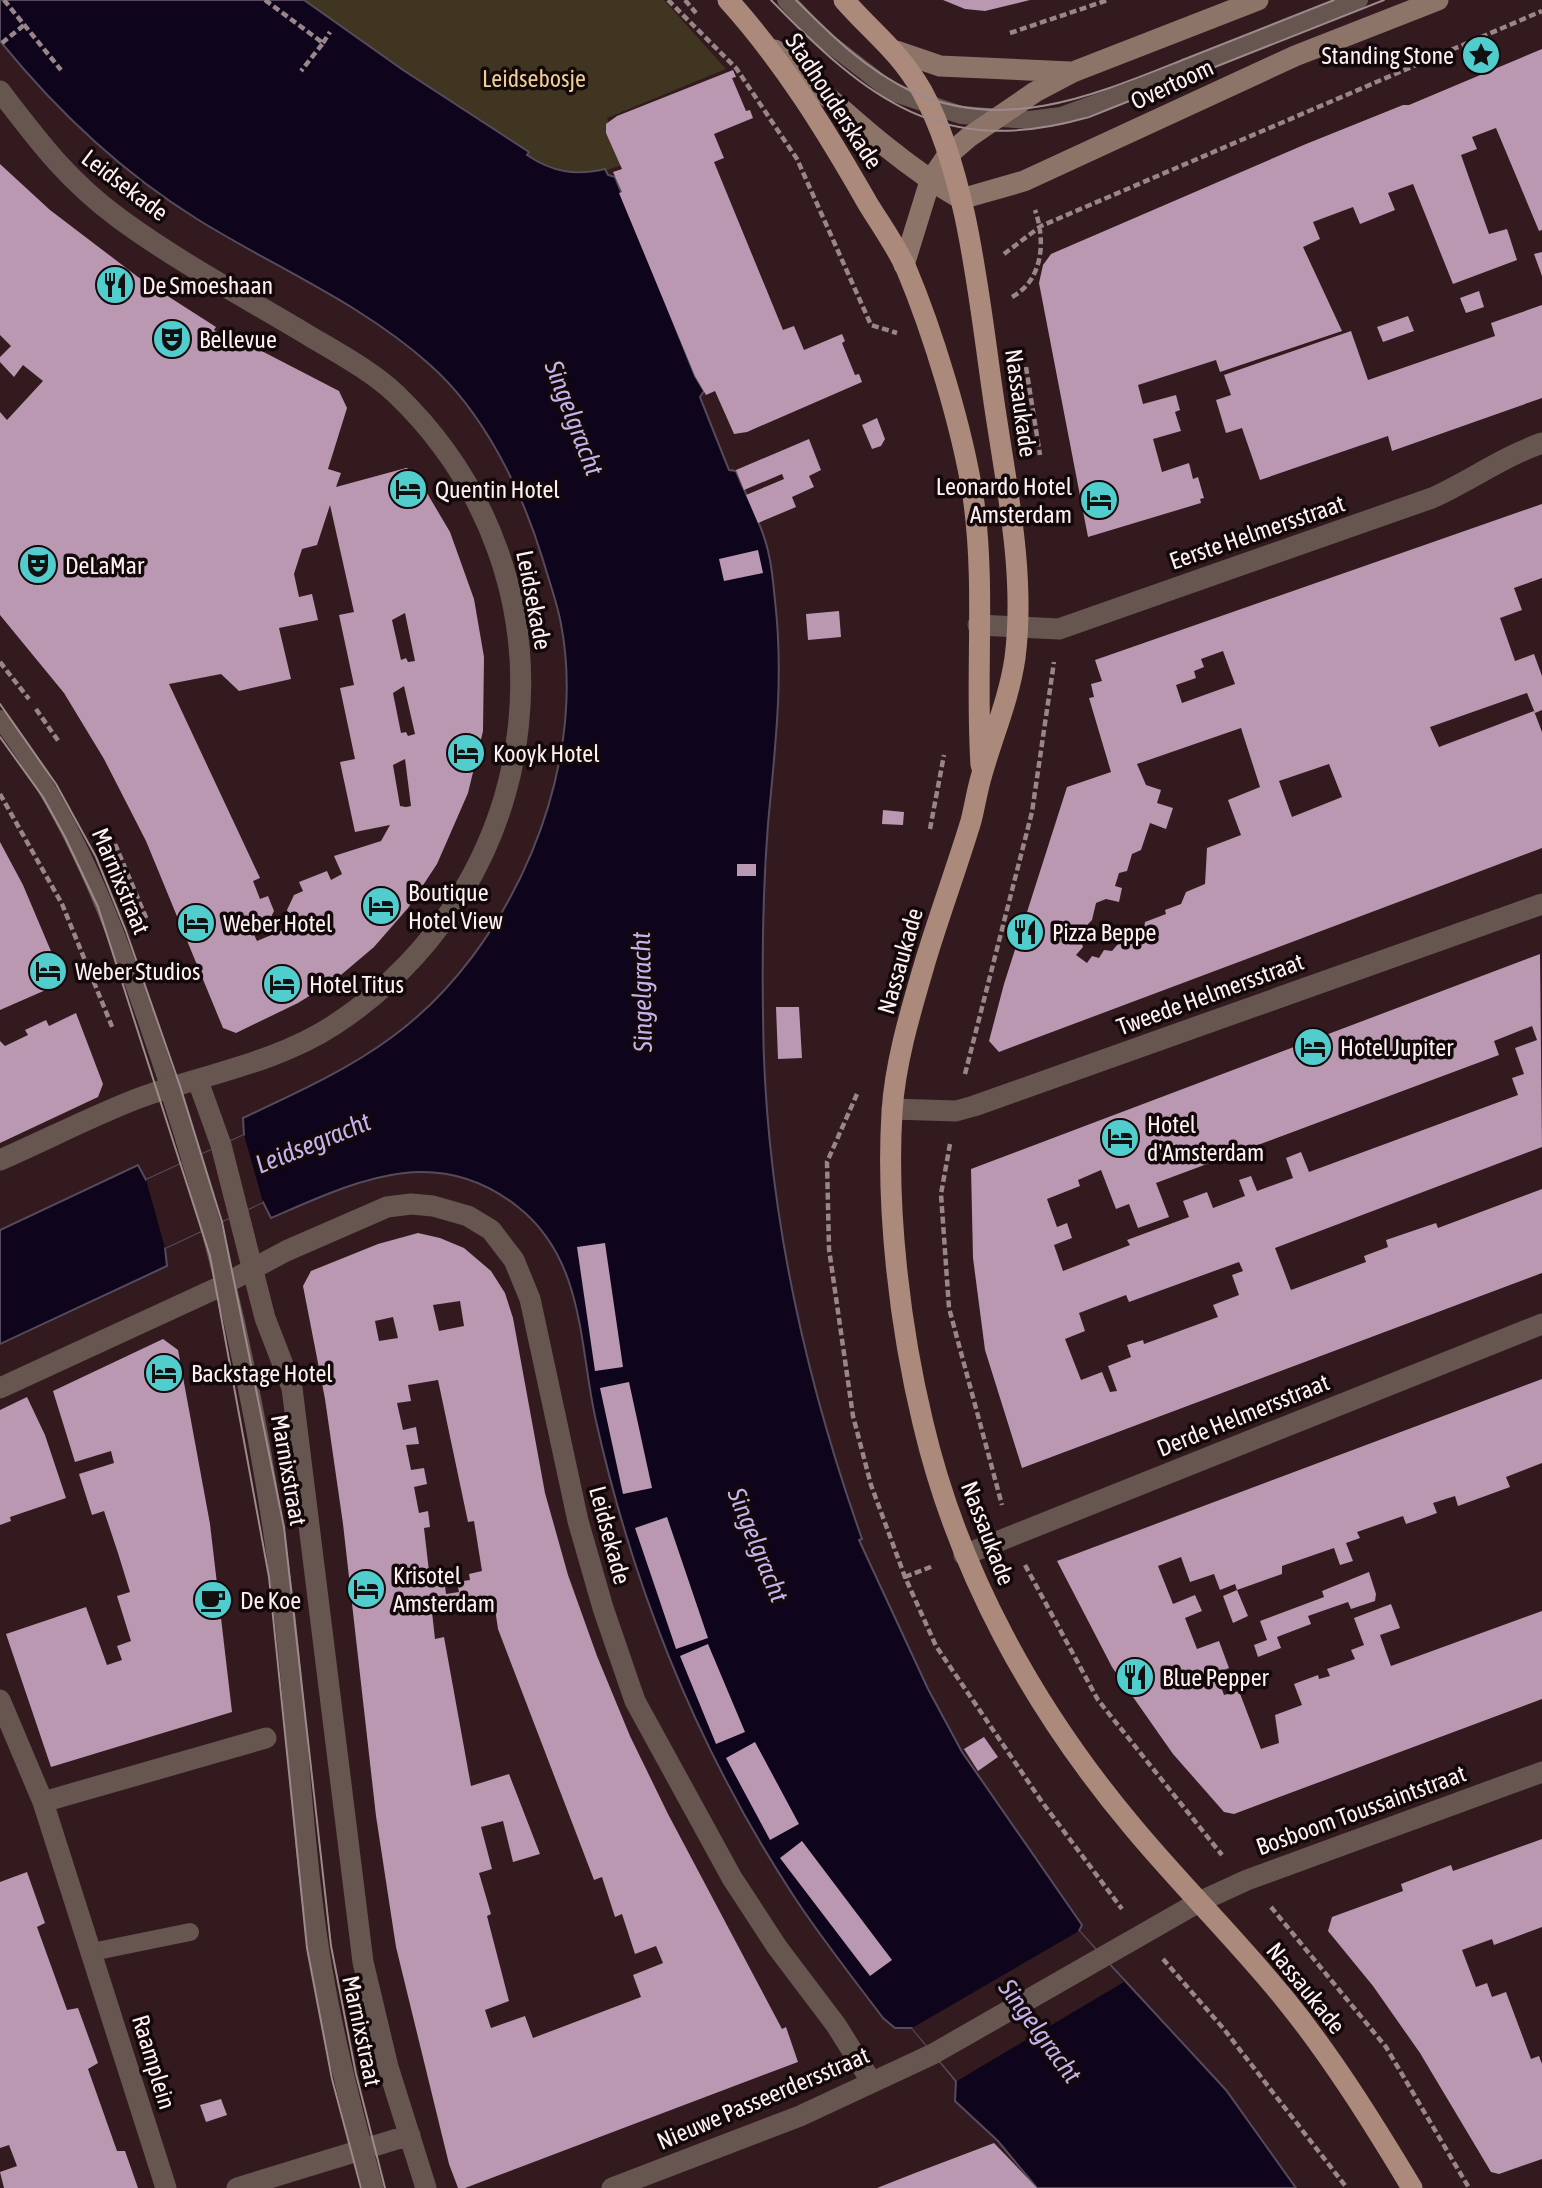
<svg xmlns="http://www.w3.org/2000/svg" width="1542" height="2188" font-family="'Asap Condensed',sans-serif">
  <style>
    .green { fill: #403521 }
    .water { fill: #0e041c; stroke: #564b5c; stroke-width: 2 }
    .pier { fill: #321a1e }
    .building { fill: #ba98b1; fill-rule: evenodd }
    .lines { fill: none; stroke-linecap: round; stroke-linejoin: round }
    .path { stroke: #998689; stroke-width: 4.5; stroke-dasharray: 7 3.5; stroke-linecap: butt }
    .lane { stroke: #66564f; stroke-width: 18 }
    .street { stroke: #66564f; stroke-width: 21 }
    .secondary { stroke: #8d7469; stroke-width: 21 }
    .primary { stroke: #ab8a7c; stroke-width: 21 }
    .tram { stroke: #9d8a8d; stroke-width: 2 }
    .labels { text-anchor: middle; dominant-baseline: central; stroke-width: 7; stroke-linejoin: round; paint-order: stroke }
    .poi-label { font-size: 24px; fill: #fff1f2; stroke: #13080a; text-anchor: start }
    .park-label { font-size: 24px; fill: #efcd94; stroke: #13080a }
    .street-label { font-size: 24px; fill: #fff1f2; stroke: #13080a }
    .water-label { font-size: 26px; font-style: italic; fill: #c6b2ec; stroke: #13080a }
  </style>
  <rect width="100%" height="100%" fill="#321a1e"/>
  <path class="green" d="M292 0H664L726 69 607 118 625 164 581 179 523 162Z"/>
  <path class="water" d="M0 0H304L403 70 529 152 527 155C552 172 575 176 605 169L608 175 615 177 695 376 704 391 700 397 729 470 736 471C745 493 757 515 764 537 771 557 773 580 775 601 784 677 775 749 768 824 763 888 762 952 763 1015 764 1195 802 1370 862 1539L859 1540 928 1689 962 1752 1082 1925 1079 1931 1226 2090 1296 2188H1037L998 2141 955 2101 956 2081 912 2028H895L883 2018C853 1978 821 1938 793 1895 698 1750 634 1590 596 1421 579 1346 585 1260 518 1207 435 1141 355 1182 271 1218L263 1202 165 1248 167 1266 0 1344V1230L138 1165 146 1180 244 1135 243 1118C294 1094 346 1071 392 1037 511 950 589 770 561 624 557 602 549 581 543 560 522 491 484 412 429 364 361 303 274 267 197 219 121 172 56 110 0 41Z"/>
  <path class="pier" d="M244 1135 263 1202 165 1248 146 1180Z
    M1079 1931 1124 1982 957 2081 912 2028Z"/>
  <path class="building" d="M943 0H1030L985 11 965 9Z
    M1542 49V230L1539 231 1496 128 1472 137 1477 149 1461 155 1489 234 1507 229 1517 260 1453 284 1413 184 1388 193 1395 210 1360 224 1353 207 1313 222 1320 239 1303 247 1342 331 1220 372 1216 360 1138 385 1143 404 1176 395 1180 410 1175 412 1181 431 1153 439 1162 472 1189 463 1193 479 1198 477 1204 498 1200 499 1201 503 1088 537 1039 283 1043 265 1051 254 1306 144 1403 105H1409Z
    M733 70 736 77 732 78 746 111 750 110 753 118 714 134 724 158 714 162 783 330 794 326 804 350 842 334 845 341 842 343 855 375 859 374 862 382 747 432 734 434 715 391 706 395 695 376 619 193 622 192 613 172 622 169 606 133V124L617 116Z
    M0 164 50 210 138 277 216 327 214 330 245 347 248 344 339 391 347 408 328 469 341 473 336 487 406 468 414 471 450 532 474 599 484 657 483 731 468 793 437 864 408 908 374 947 335 980 298 1003 236 1033 223 1028 146 841 104 759 64 693 0 615V412L7 420 43 381 23 365 14 377 0 362V357L11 346 0 335ZM330 505 354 612 339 615 354 685 340 688 355 759 340 762 355 832 390 825 381 841 334 856 342 874 331 880 327 871 299 882 303 891 294 895 287 910 293 926 257 941 251 928 269 921 274 911 268 896 260 899 253 881 260 878 169 684 221 674 239 691 291 679 279 628 318 620 312 594 299 597 294 574 302 549 317 545ZM405 613 415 661 408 662 406 658 401 660 392 620ZM404 686 415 734 408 736 406 732 401 733 393 693ZM405 759 411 806 406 807 400 806 393 765Z
    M1542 252V276L1534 254Z
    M1479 291 1484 307 1466 313 1460 298Z
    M1542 305V398L1392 451 1388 436 1260 480 1242 428 1226 433 1216 400 1231 395 1224 375 1351 331 1368 380 1495 336 1491 323Z
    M1408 316 1414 331 1383 342 1377 327Z
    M877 418 885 439 881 446 872 449 862 425Z
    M809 439 821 470 809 476 814 487 792 497 796 507 758 523 746 495 784 479 782 474 744 490 736 470Z
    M1542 504V578L1514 588 1522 610 1500 618 1515 661 1534 654 1542 676V710L1535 713 1527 693 1430 727 1439 747 1534 711 1542 732V848L999 1052 989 1041 1004 984 1067 787 1111 772 1089 698 1094 697 1091 684 1102 681 1095 660ZM1223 651 1235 684 1182 703 1176 685 1196 678 1194 671 1204 667 1201 659ZM1241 728 1260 787 1228 800 1241 835 1207 848 1205 884 1186 892 1181 904 1165 910 1166 914 1145 922 1144 929 1124 937 1112 951 1104 950 1099 958 1092 956 1087 963 1076 955 1083 947 1081 940 1087 933 1086 926 1092 920 1096 903 1106 899 1119 902 1122 888 1115 886 1119 873 1127 871 1132 854 1141 850 1150 823 1166 829 1173 808 1157 803 1161 790 1146 785 1137 764ZM1329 764 1342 797 1292 817 1279 781Z
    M758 550 763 573 724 581 719 559Z
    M839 611 841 637 808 640 806 614Z
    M883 810 904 812 903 825 882 824Z
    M0 842 23 885 64 982 0 1010Z
    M737 864H756V876H737Z
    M1540 954 1542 1147 1275 1248 1291 1290 1366 1262 1364 1256 1388 1247 1386 1240 1436 1223 1438 1228 1542 1189V1273L1022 1468 985 1350 973 1258 971 1169ZM1532 1026 1537 1040 1515 1048 1524 1074 1512 1078 1518 1095 1309 1172 1301 1152 1286 1158 1293 1178 1257 1191 1251 1176 1239 1180 1245 1196 1213 1208 1207 1192 1183 1201 1189 1217 1127 1240 1130 1245 1063 1271 1054 1245 1072 1238 1067 1223 1057 1227 1047 1199 1080 1186 1078 1180 1101 1170 1116 1209 1129 1204 1138 1228 1169 1217 1156 1183 1499 1055 1494 1041ZM1239 1262 1243 1271 1232 1275 1239 1295 1213 1305 1218 1317 1144 1344 1143 1340 1127 1345 1131 1357 1108 1366 1117 1391 1110 1392 1102 1372 1081 1380 1065 1339 1085 1331 1079 1313 1126 1295 1129 1302Z
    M776 1007H799L802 1058 778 1059Z
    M76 1013 103 1084 98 1097 0 1143V1041L5 1046 28 1035 25 1030 46 1020 49 1026Z
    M418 1233 440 1238 464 1248 491 1271 505 1293 513 1318 545 1493 568 1575 597 1656 630 1736 668 1814 782 2029 786 2027 798 2062 465 2188H458L449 2164 396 1947 376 1816 343 1524 325 1399 303 1286 311 1271 378 1244ZM460 1301 464 1326 439 1331 433 1305ZM393 1317 398 1338 379 1341 375 1321ZM438 1380 468 1522 474 1521 482 1571 469 1574 470 1580 457 1582 459 1592 446 1594 444 1578 430 1580 424 1528 430 1527 428 1511 419 1513 414 1487 427 1484 424 1468 411 1470 406 1445 419 1444 416 1427 403 1430 397 1403 411 1401 408 1385ZM460 1601 462 1608 494 1602 498 1629 594 1880 602 1877 615 1917 622 1914 635 1954 656 1946 663 1963 633 1975 641 1997 533 2038 525 2016 491 2028 485 2010 509 2001 487 1916 491 1914 479 1873 492 1869 481 1827 503 1821 513 1862 540 1854 509 1774 471 1786 444 1637 435 1639 432 1612 448 1610 447 1604Z
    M605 1243 623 1367 595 1371 577 1247Z
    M163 1339 178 1350 210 1524 232 1712 51 1767 6 1634 86 1607 107 1665 122 1660 117 1646 131 1641 117 1596 130 1592 118 1553 104 1511 92 1515 79 1474 114 1463 111 1451 75 1462 53 1391Z
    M1542 1379V1463L1506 1477 1510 1487 1458 1506 1455 1496 1433 1503 1437 1513 1421 1519 1406 1524 1403 1516 1357 1532 1360 1538 1346 1543 1353 1561 1340 1565 1334 1548 1282 1566V1574L1237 1590 1235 1584 1220 1590 1214 1574 1190 1582 1181 1557 1158 1566 1173 1604 1195 1595 1202 1611 1185 1618 1197 1649 1219 1641 1229 1668 1216 1673 1224 1695 1239 1691 1261 1749 1279 1743 1275 1715 1302 1705 1294 1684 1318 1675 1319 1679 1330 1676 1327 1669 1355 1659 1351 1650 1364 1645 1354 1618 1391 1604 1400 1628 1380 1635 1391 1666 1542 1611V1699L1234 1814 1224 1812 1173 1754 1112 1667 1057 1561Z
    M629 1382 652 1488 623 1494 600 1388Z
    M27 1397 45 1435 66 1498 10 1517 11 1521 0 1525V1410Z
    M667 1517 708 1638 676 1649 635 1528Z
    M1369 1572 1376 1594 1375 1601 1351 1609 1348 1602 1308 1616 1311 1624 1277 1637 1281 1648 1258 1657 1254 1645 1267 1640 1260 1621 1324 1597 1322 1591Z
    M1237 1590 1248 1616 1233 1623 1223 1596Z
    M708 1644 745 1732 716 1744 680 1656Z
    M984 1737 998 1757 978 1771 964 1749Z
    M755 1742 799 1824 770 1840 726 1758Z
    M1542 1839V1927L1494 1945 1492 1939 1462 1950 1476 1987 1487 1983 1492 1997 1506 1992 1531 2059 1539 2056 1542 2064V2159L1499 2174 1491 2172 1420 2053 1373 1986 1328 1931 1332 1917 1403 1891 1401 1884 1451 1865 1453 1871Z
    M802 1841 892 1960 870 1976 780 1858Z
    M27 1872 45 1923 37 1927 67 2010 78 2008 98 2063 88 2069 117 2151H125L138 2188H4L0 2172 17 2166 9 2145 0 2148V1882Z
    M221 2099 227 2115 206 2122 200 2105Z
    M994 2143 1037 2188H877L915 2173Z"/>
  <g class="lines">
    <path class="path" d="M4 0 61 70
      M265 0 323 43 301 71
      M668 0 736 68 797 159 871 325 897 333
      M685 0 696 13
      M1010 33 1108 0
      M2 43 24 25
      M323 43 330 32
      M1004 254 1041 226 1542 11
      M1012 297C1043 280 1046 241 1035 210
      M1026 367 1040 455
      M0 662 29 699
      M36 709 59 742
      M0 794 62 904 113 1029
      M930 829 944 755
      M115 844 147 920
      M965 1074 1032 812 1054 662
      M857 1094 827 1162 829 1249 853 1416 871 1485 905 1577 936 1646 1042 1802 1122 1909
      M950 1144 941 1194 949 1308 1002 1505
      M1025 1565 1098 1700 1222 1855
      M905 1577 933 1566
      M1271 1907 1386 2047 1469 2188
      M1163 1959 1223 2028 1347 2188"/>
    <path class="lane" d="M786 0 821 37 892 92 961 115 1029 120 1061 116 1128 92 1359 0
      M0 719C85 830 126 959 170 1089
      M92 1952 190 1932"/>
    <path class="street" d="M0 91C39 142 68 181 120 219 180 263 248 299 311 337 340 354 373 372 397 395 587 579 552 882 334 1025 276 1063 202 1075 139 1098 92 1116 46 1140 0 1160
      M978 625 1059 629 1432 498C1470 481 1502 457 1542 443
      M198 1081 221 1145 265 1318 292 1388 363 1962 388 2067 426 2188
      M170 1089C222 1248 258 1411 280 1577 295 1687 299 1798 313 1908 324 2002 347 2096 373 2188
      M892 1109 956 1111 974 1106 1542 904
      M0 1388 217 1288 286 1251 387 1207 411 1204 433 1206 468 1216 491 1230 514 1260 530 1299 578 1521 603 1608 635 1701 732 1878 777 1947 836 2025 871 2081
      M964 1555 1542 1324
      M0 1700 43 1802 166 2188
      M43 1802 266 1738
      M237 2188 410 2135
      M612 2188 800 2116 933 2054 1199 1902 1247 1880 1542 1772"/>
    <path class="secondary" d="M775 50C835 102 892 159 961 199L1024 181 1295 56 1438 0
      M896 51 940 66 1071 72
      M904 265 930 181 947 156 969 137 1035 92 1073 72 1258 0"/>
    <path class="primary" d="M728 0C784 62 827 132 868 204 881 225 896 246 906 268 933 332 962 427 973 496 986 585 975 675 981 765
      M844 0C873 33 899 51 922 91 968 175 979 300 993 395 1005 481 1026 571 1015 658 1009 699 993 735 982 774 977 790 975 806 971 821 957 867 940 913 926 959 912 1007 895 1061 892 1112 886 1210 900 1328 923 1423 958 1572 1034 1709 1132 1826 1181 1885 1236 1939 1284 1998 1332 2057 1373 2123 1412 2188"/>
    <path class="tram" d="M771 0C869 101 942 159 1089 117L1384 0
      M796 0C832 36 866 70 913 92 1006 134 1097 94 1185 59 1234 40 1284 20 1334 0
      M0 704 56 784 96 857 126 931 180 1086 222 1222 284 1527 331 1946 356 2074 385 2188
      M0 737 43 797 65 837 98 907 210 1256 269 1577 307 1948 332 2079 361 2188"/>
  </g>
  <defs>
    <symbol id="sight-disc" viewBox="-11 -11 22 22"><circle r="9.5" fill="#52cdcd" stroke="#13080a"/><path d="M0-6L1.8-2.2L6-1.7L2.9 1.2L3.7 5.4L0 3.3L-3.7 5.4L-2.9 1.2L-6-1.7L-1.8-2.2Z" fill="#111"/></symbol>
    <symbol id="restaurant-disc" viewBox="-11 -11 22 22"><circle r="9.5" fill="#52cdcd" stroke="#13080a"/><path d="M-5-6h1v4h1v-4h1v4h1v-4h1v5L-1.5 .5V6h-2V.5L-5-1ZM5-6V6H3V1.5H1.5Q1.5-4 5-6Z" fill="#111"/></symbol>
    <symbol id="theatre-disc" viewBox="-11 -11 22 22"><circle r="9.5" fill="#52cdcd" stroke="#13080a"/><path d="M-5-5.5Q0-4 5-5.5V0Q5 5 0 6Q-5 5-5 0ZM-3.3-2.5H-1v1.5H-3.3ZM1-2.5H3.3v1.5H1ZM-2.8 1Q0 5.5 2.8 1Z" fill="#111"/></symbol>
    <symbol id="hotel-disc" viewBox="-11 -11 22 22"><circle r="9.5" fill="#52cdcd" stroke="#13080a"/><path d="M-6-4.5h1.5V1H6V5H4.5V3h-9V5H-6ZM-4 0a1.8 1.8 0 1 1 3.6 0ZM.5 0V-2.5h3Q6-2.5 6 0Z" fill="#111"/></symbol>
    <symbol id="cafe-disc" viewBox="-11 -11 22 22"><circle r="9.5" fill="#52cdcd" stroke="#13080a"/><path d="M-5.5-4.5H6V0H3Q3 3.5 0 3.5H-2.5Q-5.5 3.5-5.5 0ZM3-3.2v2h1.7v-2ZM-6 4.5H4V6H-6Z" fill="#111"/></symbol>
  </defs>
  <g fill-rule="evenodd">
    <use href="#sight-disc" x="1459" y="33" width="44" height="44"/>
    <use href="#restaurant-disc" x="93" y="263" width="44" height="44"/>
    <use href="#theatre-disc" x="150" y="317" width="44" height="44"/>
    <use href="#hotel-disc" x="386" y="467" width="44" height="44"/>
    <use href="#hotel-disc" x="1077" y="478" width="44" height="44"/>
    <use href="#theatre-disc" x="16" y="543" width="44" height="44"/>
    <use href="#hotel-disc" x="444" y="731" width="44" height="44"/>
    <use href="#hotel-disc" x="359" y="884" width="44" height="44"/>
    <use href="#hotel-disc" x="174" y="901" width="44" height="44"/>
    <use href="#restaurant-disc" x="1003" y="910" width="44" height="44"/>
    <use href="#hotel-disc" x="26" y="949" width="44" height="44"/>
    <use href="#hotel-disc" x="260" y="962" width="44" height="44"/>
    <use href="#hotel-disc" x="1291" y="1025" width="44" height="44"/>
    <use href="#hotel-disc" x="1098" y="1116" width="44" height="44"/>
    <use href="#hotel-disc" x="142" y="1351" width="44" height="44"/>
    <use href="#hotel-disc" x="344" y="1567" width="44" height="44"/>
    <use href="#cafe-disc" x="191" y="1578" width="44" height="44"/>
    <use href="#restaurant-disc" x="1113" y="1655" width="44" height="44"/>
  </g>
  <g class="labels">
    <g class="poi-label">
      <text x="1454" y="55" text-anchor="end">Standing Stone</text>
      <text x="142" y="285">De Smoeshaan</text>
      <text x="199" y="339">Bellevue</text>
      <text x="1072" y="486" text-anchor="end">Leonardo Hotel<tspan x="1072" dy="28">Amsterdam</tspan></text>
      <text x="435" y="489">Quentin Hotel</text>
      <text x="65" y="565">DeLaMar</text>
      <text x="493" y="753">Kooyk Hotel</text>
      <text x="408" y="892">Boutique<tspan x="408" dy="28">Hotel View</tspan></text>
      <text x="223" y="923">Weber Hotel</text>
      <text x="1052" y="932">Pizza Beppe</text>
      <text x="75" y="971">Weber Studios</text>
      <text x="309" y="984">Hotel Titus</text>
      <text x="1340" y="1047">Hotel Jupiter</text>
      <text x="1147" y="1124">Hotel<tspan x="1147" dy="28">d'Amsterdam</tspan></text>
      <text x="191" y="1373">Backstage Hotel</text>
      <text x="393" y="1575">Krisotel<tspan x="393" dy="28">Amsterdam</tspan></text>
      <text x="240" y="1600">De Koe</text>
      <text x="1162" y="1677">Blue Pepper</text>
    </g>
    <g class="park-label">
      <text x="534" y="78">Leidsebosje</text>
    </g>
    <g class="street-label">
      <text transform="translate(1172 84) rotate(-25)">Overtoom</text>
      <text transform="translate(834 101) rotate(57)">Stadhouderskade</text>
      <text transform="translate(125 185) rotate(37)">Leidsekade</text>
      <text transform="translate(1021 403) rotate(82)">Nassaukade</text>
      <text transform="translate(1257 532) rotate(-19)">Eerste Helmersstraat</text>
      <text transform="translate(534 600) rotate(79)">Leidsekade</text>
      <text transform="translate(121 881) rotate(67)">Marnixstraat</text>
      <text transform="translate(900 961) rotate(-74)">Nassaukade</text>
      <text transform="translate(1210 994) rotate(-20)">Tweede Helmersstraat</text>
      <text transform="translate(1243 1415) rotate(-22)">Derde Helmersstraat</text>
      <text transform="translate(289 1470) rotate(80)">Marnixstraat</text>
      <text transform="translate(988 1533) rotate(69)">Nassaukade</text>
      <text transform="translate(610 1535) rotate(75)">Leidsekade</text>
      <text transform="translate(1361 1810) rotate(-20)">Bosboom Toussaintstraat</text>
      <text transform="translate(1306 1988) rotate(51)">Nassaukade</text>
      <text transform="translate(362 2031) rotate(78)">Marnixstraat</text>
      <text transform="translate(154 2062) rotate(73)">Raamplein</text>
      <text transform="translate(763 2098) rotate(-23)">Nieuwe Passeerdersstraat</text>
    </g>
    <g class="water-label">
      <text transform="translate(574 418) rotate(69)">Singelgracht</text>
      <text transform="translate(642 992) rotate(-91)">Singelgracht</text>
      <text transform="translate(313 1143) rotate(-22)">Leidsegracht</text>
      <text transform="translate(758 1545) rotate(68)">Singelgracht</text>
      <text transform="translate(1040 2031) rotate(54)">Singelgracht</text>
    </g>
  </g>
</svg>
